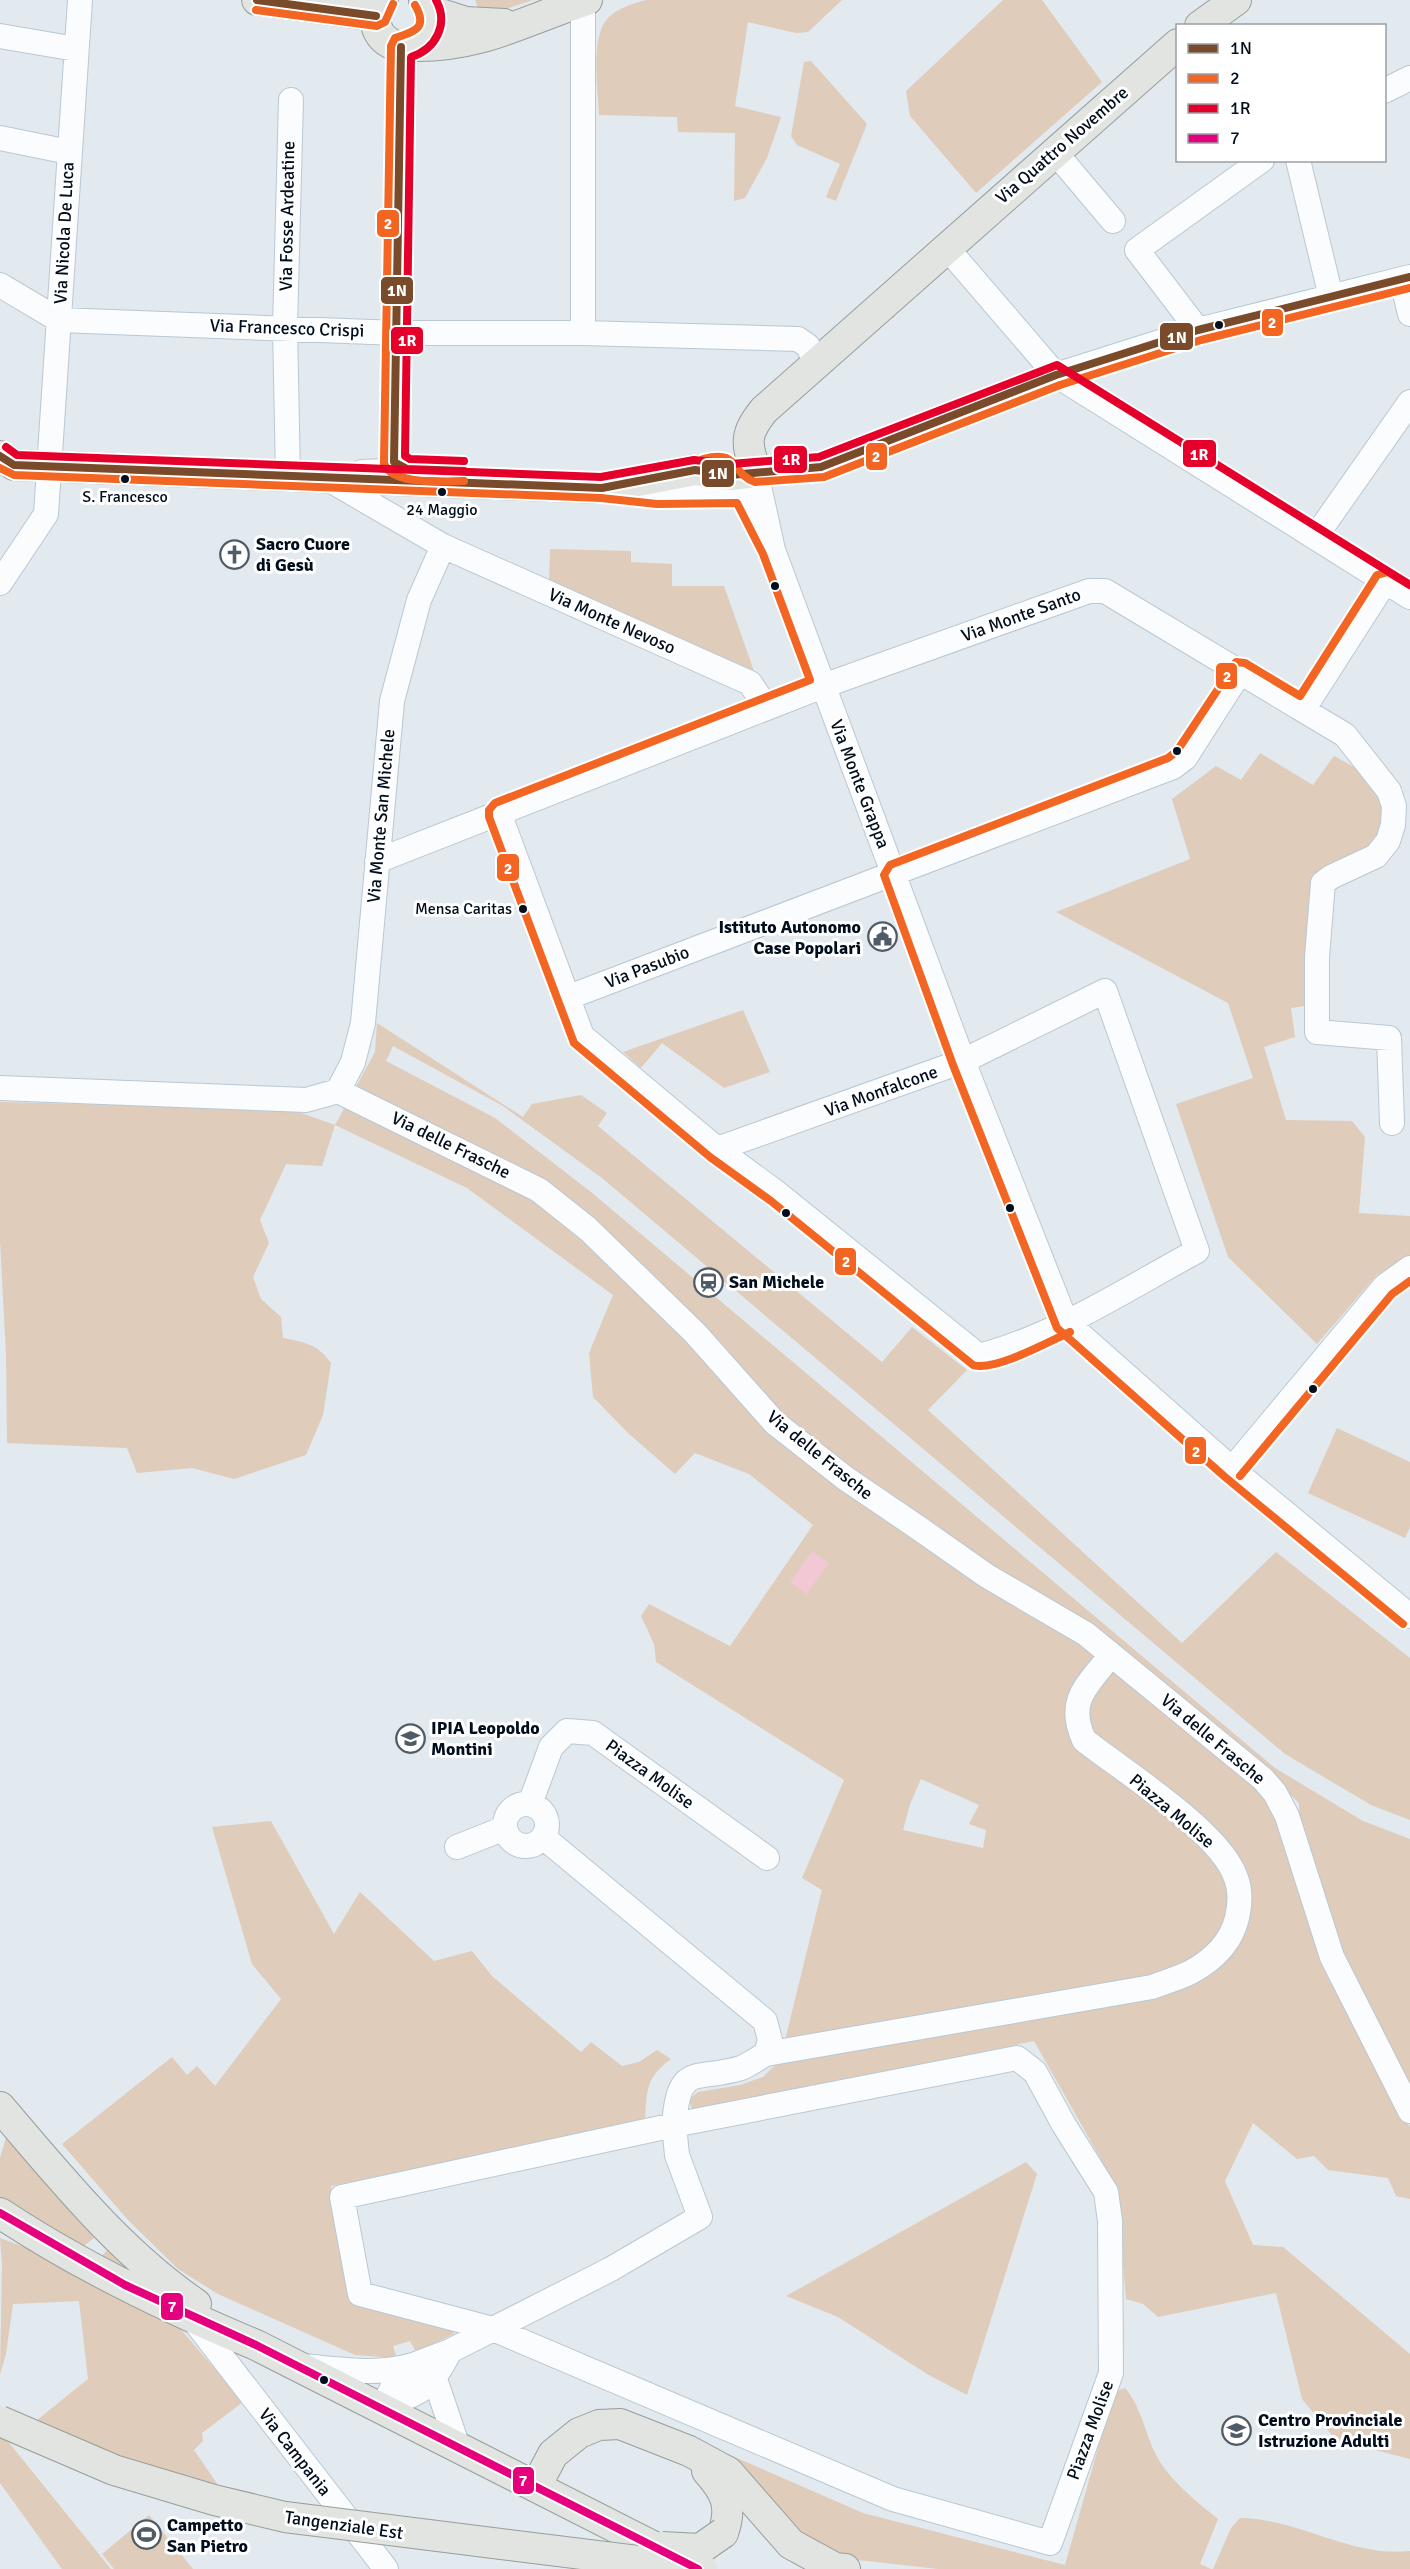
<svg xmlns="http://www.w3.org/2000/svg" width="1410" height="2569" font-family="Signika,sans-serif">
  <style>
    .green { fill: #e0ccba; fill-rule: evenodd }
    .water { fill: #f1c8d4 }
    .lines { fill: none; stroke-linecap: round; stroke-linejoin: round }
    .minor-casing { stroke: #b8c8d5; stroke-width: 26 }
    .major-casing { stroke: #979e9a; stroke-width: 32 }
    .minor { stroke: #fbfcfd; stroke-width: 24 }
    .major { stroke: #e1e4e1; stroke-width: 30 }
    .major-bridge-casing { stroke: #979e9a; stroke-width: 32; stroke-linecap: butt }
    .major-bridge { stroke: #e1e4e1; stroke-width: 30 }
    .bus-1-casing { stroke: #fff; stroke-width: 12 }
    .bus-2-casing { stroke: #fff; stroke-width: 12 }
    .bus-3-casing { stroke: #fff; stroke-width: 12 }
    .bus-4-casing { stroke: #fff; stroke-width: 12 }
    .bus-1 { stroke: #7a4b2a; stroke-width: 8 }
    .bus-2 { stroke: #f26522; stroke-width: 8 }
    .bus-3 { stroke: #e4002b; stroke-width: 8 }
    .bus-4 { stroke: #e5007d; stroke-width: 8 }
    .bus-dot { fill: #000e1d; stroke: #fff; stroke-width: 2 }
    .labels { text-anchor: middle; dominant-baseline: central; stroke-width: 6; stroke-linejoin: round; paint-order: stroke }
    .bus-label { font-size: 16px; fill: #000e1d; stroke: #fff }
    .street-label { font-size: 18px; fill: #000e1d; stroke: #fff }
    .poi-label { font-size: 18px; font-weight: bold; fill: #000e1d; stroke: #fff; text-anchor: start }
    .line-badge { stroke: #fff; stroke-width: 2 }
    .badge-label { font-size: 16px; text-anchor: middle; font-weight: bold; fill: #fff }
  </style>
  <rect width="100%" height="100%" fill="#e2e9ef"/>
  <path class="green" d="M475 0H533L494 13 480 12Z
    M646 0H842L808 32 796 33 748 22 735 106 781 117 767 158 745 198 734 201 735 133 678 132 677 117 599 115C598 90 590 36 608 18 618 8 632 4 646 0Z
    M1003 0H1042L1102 82 976 193 910 116 906 91Z
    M811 61 867 124 836 201 826 197 840 164 797 145 791 136 804 62Z
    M550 549 631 551V562L672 564V586H724L754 671 549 581Z
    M1260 753 1313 785 1334 756 1365 773 1384 806 1383 825 1372 847 1317 876 1311 1005 1291 1008 1295 1037 1264 1047 1286 1120 1352 1121 1365 1137 1359 1213 1410 1216V1255L1376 1276 1317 1344 1228 1257 1176 1104 1253 1078 1228 1003 1056 912 1190 859 1172 799 1216 766 1241 780Z
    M743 1010 770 1072 724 1088 662 1043 641 1068 623 1052Z
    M377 1023 523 1117 532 1104 581 1095 607 1113 598 1126 882 1362 912 1327 967 1370 928 1410 1182 1643 1276 1552 1410 1658V1820L1371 1805 1285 1754 602 1178 503 1106 393 1046 386 1061 495 1118 591 1192 1275 1768 1363 1821 1410 1839V2090L1346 1964 1300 1842 1299 1803 1221 1730 1112 1640 1093 1647 1255 1783 1270 1801 1316 1945 1389 2092 1410 2127V2199L1396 2196 1388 2178 1328 2170 1314 2156 1297 2159 1253 2123 1225 2181 1253 2245 1283 2247 1410 2354V2459L1336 2440 1302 2399 1276 2293 1158 2317 1143 2304 1126 2299 1116 2186 1034 2041 693 2113 689 2099 698 2092 740 2085 763 2077 777 2063 786 2036 822 1890 802 1878 844 1780 656 1662 654 1644 641 1616 649 1604 730 1646 813 1525 749 1474 695 1453 675 1474 628 1433 593 1397 589 1353 613 1295 467 1188 335 1125 322 1166 286 1164 260 1220 269 1243 253 1277 261 1299 281 1317 283 1338C304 1342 318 1344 331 1363L323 1415 306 1455 234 1479 192 1468 137 1473 127 1448 7 1443 6 1354 0 1241V1102L290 1109 335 1125 375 1052ZM921 1779 979 1805 969 1824 986 1830 983 1848 903 1830 910 1804Z
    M1337 1428 1410 1462V1527L1405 1538 1308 1493Z
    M271 1821 334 1934 360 1892 434 1961 472 1951 492 1976 581 2052 591 2042 622 2066 639 2062 657 2050 671 2059C645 2078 647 2091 645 2121L331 2186 354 2303 451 2327 454 2334 416 2352 410 2341 393 2346 397 2358 355 2355 218 2294 178 2269 128 2220 62 2144 172 2057 187 2075 197 2066 215 2086 281 1999 252 1964 212 1827Z
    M9 2127 98 2235 81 2248 0 2205V2158Z
    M1026 2162 1037 2174 967 2395 927 2374 838 2317 786 2296Z
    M0 2238 32 2250 178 2326 243 2402 202 2433 203 2441 194 2450 220 2488 16 2437 88 2379 79 2301 13 2304 6 2354 0 2374 2 2264Z
    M111 2247 136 2274 97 2260Z
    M1125 2388C1140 2405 1145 2431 1154 2451 1168 2480 1195 2500 1218 2519L1200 2564 1211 2569H938L849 2559 803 2542 721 2451 863 2513 1065 2565 1114 2392Z
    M0 2436 6 2439 111 2569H62L0 2483Z
    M149 2515 193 2569H114L102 2554Z
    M1240 2518C1297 2518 1352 2558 1410 2551V2569H1213L1231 2528Z"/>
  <path class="water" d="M812 1551 829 1563 807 1594 790 1582Z"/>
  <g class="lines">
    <defs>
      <path id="minor" d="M583 1V333
        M0 36 76 49
        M1384 91 1410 78
        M0 138 69 152
        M1054 151 1113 221
        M1298 160 1331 297
        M946 247 1056 375 1410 597
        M1410 277 1198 330 1056 375 821 467 756 472 773 550 963 1061 1066 1322 1232 1469 1410 1616
        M1402 280 1410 314
        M0 285 59 320 398 333H583L798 339 808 346 813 358 808 371
        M1198 330 1137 250 1262 160
        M362 472 384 471 390 468 394 447 401 47
        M288 477 285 327 291 100
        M328 479 443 546 750 683 760 698 753 713
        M618 490 657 494 737 492 745 495 759 521
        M1316 536 1410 402
        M0 583 46 514 80 0
        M1303 710 1345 735 1389 791 1394 806 1393 825 1388 841 1376 856 1331 877 1323 883 1317 957V1032L1389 1038 1392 1123
        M499 813 582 1036 717 1149 777 1193 979 1356C1056 1336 1128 1288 1197 1251L1105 991 963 1061 717 1149
        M377 861 823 686 1089 591H1105L1303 710 1385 582
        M569 997 1173 767 1185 758 1240 672
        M0 1088 306 1100 338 1091 539 1190 588 1229 695 1333 775 1423 845 1478 920 1529 987 1576 1086 1634 1263 1779 1275 1793 1287 1816 1332 1957 1410 2111
        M338 1091 353 1062 363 1023 392 701 419 600 443 546
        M1232 1469 1385 1286 1410 1268
        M530 1804 551 1747 567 1731 593 1733 767 1858
        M505 1825a21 21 0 1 1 42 0a21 21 0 1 1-42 0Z
        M457 1847 505 1828
        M766 2054 1152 1987C1165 1982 1179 1978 1191 1972 1213 1960 1231 1943 1237 1918 1240 1905 1241 1891 1236 1878 1221 1832 1123 1771 1084 1740 1066 1700 1087 1686 1111 1655
        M192 2318 386 2569
        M302 2366C339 2369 377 2376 413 2365
        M435 2379 458 2447
        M382 2408 396 2380 416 2364 450 2351 611 2269 700 2217 677 2155 674 2125 1017 2058 1035 2072 1064 2125 1106 2192 1110 2221 1111 2373 1050 2543 893 2499 493 2329 360 2294 342 2197 674 2125C679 2061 695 2082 741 2068 749 2065 758 2058 766 2054L770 2040 765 2021 543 1837
        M382 2408C422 2391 429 2392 450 2351"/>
      <path id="major" d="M257 0 376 16
        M383 0C354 40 420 69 431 26 433 16 430 8 424 0
        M431 11 466 22 504 24
        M1200 26 1236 0
        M412 46C480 48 525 20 587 0
        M0 456 14 465 602 488 695 470 731 475 756 472C746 443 744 435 764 410L1178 44
        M0 2107C61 2178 119 2251 196 2304
        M0 2213C80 2266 167 2308 256 2345L684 2562
        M707 2471C725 2491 733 2506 723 2533
        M536 2486 553 2454 579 2433 599 2425 620 2424 689 2451 728 2472 791 2544 835 2568 845 2569"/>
    </defs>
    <use href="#minor" class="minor-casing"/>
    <use href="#major" class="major-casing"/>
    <use href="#minor" class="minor"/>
    <use href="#major" class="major"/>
    <defs>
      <path id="major-bridge" d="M0 2421 114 2470 214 2500 285 2517 702 2569
        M662 2547 700 2549 723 2533"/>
    </defs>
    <use href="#major-bridge" class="major-bridge-casing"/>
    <use href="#major-bridge" class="major-bridge"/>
    <defs>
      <path id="bus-1" d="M257 0 376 16
        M401 47 394 462 407 469 464 471
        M0 456 14 465 602 488 695 470 731 475 821 467 1056 375 1198 330 1410 277"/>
      <path id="bus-2" d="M415 5C429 29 413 32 395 38L391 46 384 463C391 486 444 481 464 481
        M256 10 377 26 385 22 393 4
        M703 459C740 449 730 473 755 482L824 477 1060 385 1201 340 1410 288
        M0 468 14 475 601 498 657 504 737 503 763 554 810 680 495 803 489 810V817L574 1043 710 1157 771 1201 973 1365C994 1372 1050 1341 1070 1332
        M1240 1476 1392 1294 1410 1281
        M1403 1624 1225 1477 1057 1328 953 1065 884 875 890 865 1168 758 1177 751 1236 662 1245 663 1300 696 1377 575 1388 572 1410 585"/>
      <path id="bus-3" d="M436 0C449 24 436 49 411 57L405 456 410 459 464 461
        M6 447 17 455 601 477 694 460 731 464 819 457 1057 365 1410 585"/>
      <path id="bus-4" d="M0 2213 125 2285 256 2345 698 2569"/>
    </defs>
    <use href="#bus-1" class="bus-1-casing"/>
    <use href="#bus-2" class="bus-2-casing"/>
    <use href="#bus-3" class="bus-3-casing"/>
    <use href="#bus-4" class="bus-4-casing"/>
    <use href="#bus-1" class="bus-1"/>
    <use href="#bus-2" class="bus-2"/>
    <use href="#bus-3" class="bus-3"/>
    <use href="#bus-4" class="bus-4"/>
  </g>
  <defs>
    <symbol id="church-ring" viewBox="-11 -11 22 22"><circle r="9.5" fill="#fff" stroke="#4f5b66" stroke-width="1.5"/><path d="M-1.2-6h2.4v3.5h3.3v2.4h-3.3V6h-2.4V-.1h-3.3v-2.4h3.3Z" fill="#4f5b66"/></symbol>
    <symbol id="civic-ring" viewBox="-11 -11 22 22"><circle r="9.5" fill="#fff" stroke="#4f5b66" stroke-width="1.5"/><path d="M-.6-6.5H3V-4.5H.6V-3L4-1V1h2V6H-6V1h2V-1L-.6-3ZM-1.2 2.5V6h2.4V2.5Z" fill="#4f5b66"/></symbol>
    <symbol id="station-ring" viewBox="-11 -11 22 22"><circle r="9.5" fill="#fff" stroke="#4f5b66" stroke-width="1.5"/><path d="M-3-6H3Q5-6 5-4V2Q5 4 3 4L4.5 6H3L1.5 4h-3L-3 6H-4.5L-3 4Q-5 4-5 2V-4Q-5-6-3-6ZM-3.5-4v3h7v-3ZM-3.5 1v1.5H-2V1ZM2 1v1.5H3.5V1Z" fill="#4f5b66"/></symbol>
    <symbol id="school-ring" viewBox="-11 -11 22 22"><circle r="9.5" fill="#fff" stroke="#4f5b66" stroke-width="1.5"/><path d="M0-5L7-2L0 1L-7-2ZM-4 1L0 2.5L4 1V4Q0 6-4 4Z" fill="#4f5b66"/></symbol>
    <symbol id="stadium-ring" viewBox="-11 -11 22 22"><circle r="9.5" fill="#fff" stroke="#4f5b66" stroke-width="1.5"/><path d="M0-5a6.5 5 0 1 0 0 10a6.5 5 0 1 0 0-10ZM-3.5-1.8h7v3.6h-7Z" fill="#4f5b66"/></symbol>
  </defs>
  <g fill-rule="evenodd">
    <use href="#church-ring" x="218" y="538" width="33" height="33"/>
    <use href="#civic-ring" x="866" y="920" width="33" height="33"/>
    <use href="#station-ring" x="692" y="1266" width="33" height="33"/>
    <use href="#school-ring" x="394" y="1722" width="33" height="33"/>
    <use href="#school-ring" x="1220" y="2414" width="33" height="33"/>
    <use href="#stadium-ring" x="130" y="2518" width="33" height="33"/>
  </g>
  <g class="bus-dot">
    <circle cx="1219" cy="325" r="5"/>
    <circle cx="125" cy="479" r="5"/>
    <circle cx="442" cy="492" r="5"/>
    <circle cx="775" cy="586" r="5"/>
    <circle cx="1177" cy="751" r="5"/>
    <circle cx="523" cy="909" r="5"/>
    <circle cx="1010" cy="1208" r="5"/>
    <circle cx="786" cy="1213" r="5"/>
    <circle cx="1313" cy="1389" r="5"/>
    <circle cx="324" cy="2380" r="5"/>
  </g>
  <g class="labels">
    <g class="bus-label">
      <text x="125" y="497">S. Francesco</text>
      <text x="442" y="510">24 Maggio</text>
      <text x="512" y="909" text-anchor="end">Mensa Caritas</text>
    </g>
    <g class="street-label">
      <text transform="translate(1062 145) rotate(-41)">Via Quattro Novembre</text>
      <text transform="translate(287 216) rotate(-89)">Via Fosse Ardeatine</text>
      <text transform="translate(64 233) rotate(-87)">Via Nicola De Luca</text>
      <text transform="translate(287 328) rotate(2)">Via Francesco Crispi</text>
      <text transform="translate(1021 615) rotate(-20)">Via Monte Santo</text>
      <text transform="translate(612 621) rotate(24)">Via Monte Nevoso</text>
      <text transform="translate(860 784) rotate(69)">Via Monte Grappa</text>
      <text transform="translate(381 816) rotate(-85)">Via Monte San Michele</text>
      <text transform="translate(647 967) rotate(-21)">Via Pasubio</text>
      <text transform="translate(881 1091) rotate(-20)">Via Monfalcone</text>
      <text transform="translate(451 1145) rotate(26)">Via delle Frasche</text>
      <text transform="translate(820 1455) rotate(39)">Via delle Frasche</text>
      <text transform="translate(1213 1739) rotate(40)">Via delle Frasche</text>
      <text transform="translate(650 1774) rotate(36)">Piazza Molise</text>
      <text transform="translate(1172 1811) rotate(40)">Piazza Molise</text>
      <text transform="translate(1090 2430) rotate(-70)">Piazza Molise</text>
      <text transform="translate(295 2452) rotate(52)">Via Campania</text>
      <text transform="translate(344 2525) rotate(8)">Tangenziale Est</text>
    </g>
    <g class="poi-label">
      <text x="256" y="544">Sacro Cuore<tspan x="256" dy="21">di Gesù</tspan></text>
      <text x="861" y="927" text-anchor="end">Istituto Autonomo<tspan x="861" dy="21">Case Popolari</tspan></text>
      <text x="729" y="1282">San Michele</text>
      <text x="431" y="1728">IPIA Leopoldo<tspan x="431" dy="21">Montini</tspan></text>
      <text x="1258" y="2420">Centro Provinciale<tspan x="1258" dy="21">Istruzione Adulti</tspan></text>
      <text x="167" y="2525">Campetto<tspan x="167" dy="21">San Pietro</tspan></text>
    </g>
  </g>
  <g class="line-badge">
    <rect x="376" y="209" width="24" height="29" rx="6" fill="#f26522"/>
    <rect x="380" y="276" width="34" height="29" rx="6" fill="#7a4b2a"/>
    <rect x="1261" y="308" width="23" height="29" rx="6" fill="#f26522"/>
    <rect x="1159" y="322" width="35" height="29" rx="6" fill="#7a4b2a"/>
    <rect x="390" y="326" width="34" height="29" rx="6" fill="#e4002b"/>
    <rect x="1182" y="439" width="35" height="29" rx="6" fill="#e4002b"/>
    <rect x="865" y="442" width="23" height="29" rx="6" fill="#f26522"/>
    <rect x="773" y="445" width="35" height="29" rx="6" fill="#e4002b"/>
    <rect x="701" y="459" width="34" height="29" rx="6" fill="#7a4b2a"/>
    <rect x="1215" y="662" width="23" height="28" rx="6" fill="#f26522"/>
    <rect x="496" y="853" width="24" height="29" rx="6" fill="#f26522"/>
    <rect x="834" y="1247" width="23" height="29" rx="6" fill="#f26522"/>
    <rect x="1184" y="1436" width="23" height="29" rx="6" fill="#f26522"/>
    <rect x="160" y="2292" width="24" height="29" rx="6" fill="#e5007d"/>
    <rect x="512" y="2466" width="23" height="29" rx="6" fill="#e5007d"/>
  </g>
  <g class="badge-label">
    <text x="388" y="229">2</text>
    <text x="397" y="296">1N</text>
    <text x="1272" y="328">2</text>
    <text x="1177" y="343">1N</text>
    <text x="407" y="346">1R</text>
    <text x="1199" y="460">1R</text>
    <text x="876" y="462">2</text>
    <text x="791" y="465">1R</text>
    <text x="718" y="479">1N</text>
    <text x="1227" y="682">2</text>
    <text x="508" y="874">2</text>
    <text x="846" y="1267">2</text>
    <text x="1196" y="1457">2</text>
    <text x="172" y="2312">7</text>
    <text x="523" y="2486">7</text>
  </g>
  <rect x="1176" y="24" width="210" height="138" fill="#ffffff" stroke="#999fa5" stroke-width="1.5"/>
  <rect x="1188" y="44" width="30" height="9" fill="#7a4b2a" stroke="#999fa5" stroke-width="1.5"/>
  <text x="1230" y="54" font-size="18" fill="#000e1d">1N</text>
  <rect x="1188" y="74" width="30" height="9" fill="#f26522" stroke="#999fa5" stroke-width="1.5"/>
  <text x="1230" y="84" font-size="18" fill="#000e1d">2</text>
  <rect x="1188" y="104" width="30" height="9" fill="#e4002b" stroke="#999fa5" stroke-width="1.5"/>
  <text x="1230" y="114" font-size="18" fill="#000e1d">1R</text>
  <rect x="1188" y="134" width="30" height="9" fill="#e5007d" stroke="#999fa5" stroke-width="1.5"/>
  <text x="1230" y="144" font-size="18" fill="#000e1d">7</text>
</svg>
